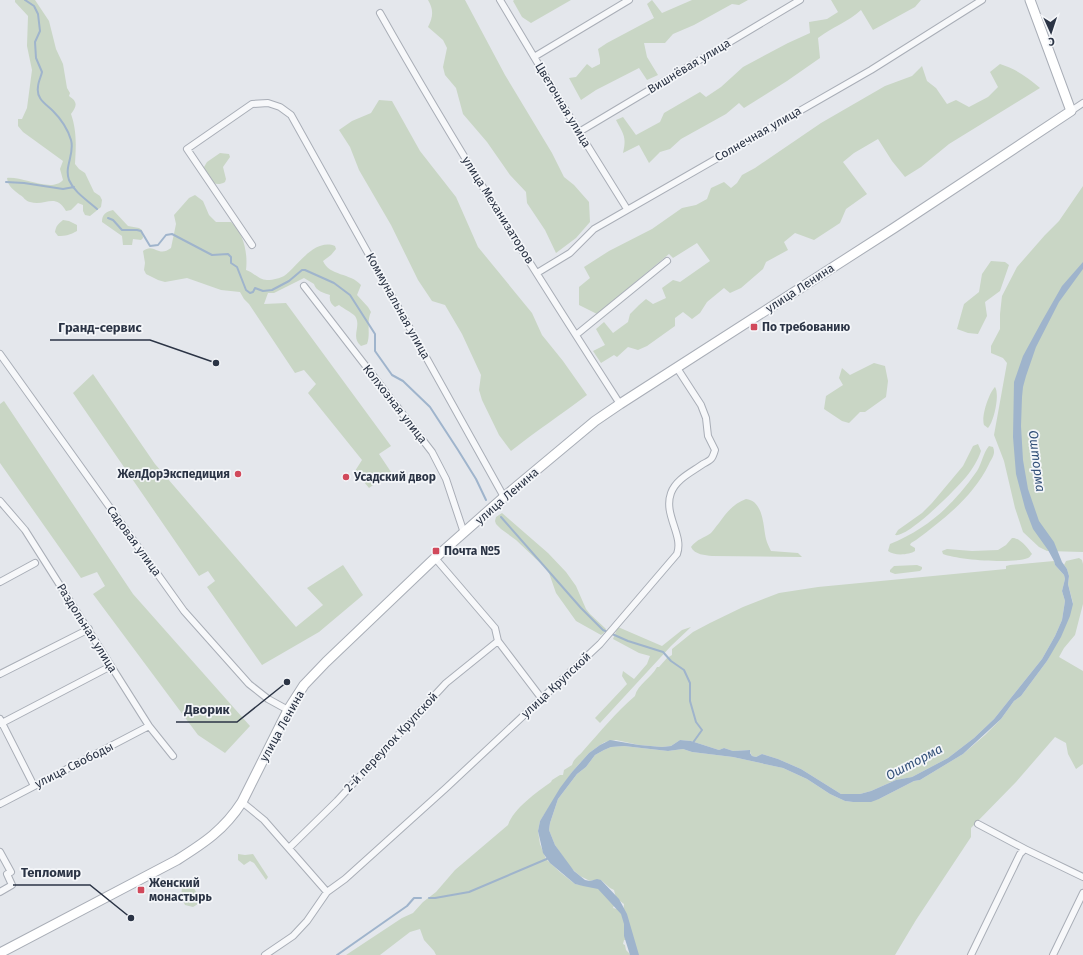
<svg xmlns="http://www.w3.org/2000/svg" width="1083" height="955" font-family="'Fira Sans',sans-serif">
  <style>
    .green { fill: #c9d6c5 }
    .water { fill: #9fb4cc }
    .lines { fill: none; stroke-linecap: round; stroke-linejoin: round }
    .stream { stroke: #9fb4cc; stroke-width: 2 }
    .street-casing { stroke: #a9aeb7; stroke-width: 8 }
    .secondary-casing { stroke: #a9aeb7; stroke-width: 11 }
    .street { stroke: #f7f8fa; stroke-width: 6 }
    .secondary { stroke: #fff; stroke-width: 9 }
    .poi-dot { fill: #d1495b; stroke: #f4f6f9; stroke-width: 1.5 }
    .labels { text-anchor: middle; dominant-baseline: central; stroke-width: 3.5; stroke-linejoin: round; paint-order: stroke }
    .street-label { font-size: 12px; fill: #2b3445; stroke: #f4f6f9 }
    .poi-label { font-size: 12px; font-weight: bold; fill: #2b3445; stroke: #f4f6f9; text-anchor: start }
    .water-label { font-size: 13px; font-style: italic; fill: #34527a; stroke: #f4f6f9 }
    .leader { fill: none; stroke: #2b3445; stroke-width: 1.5 }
    .callout-dot { fill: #2b3445; stroke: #f4f6f9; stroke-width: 1.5 }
    .callout-label { font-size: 13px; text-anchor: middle; font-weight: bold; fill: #2b3445; stroke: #f4f6f9; stroke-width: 3.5; stroke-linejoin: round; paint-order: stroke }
  </style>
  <rect width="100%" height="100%" fill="#e4e7ec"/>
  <path class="green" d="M15 0H35L49 21 56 49 63 64 67 88 70 93 69 96C78 102 77 106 71 114 77 131 76 146 75 164L79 169 85 173 94 192 100 196 102 200 101 207 90 216 85 215 83 211V205L78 203 71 210 66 211C55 192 45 207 30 202 25 201 24 197 20 195 14 190 8 187 7 178 22 176 52 193 63 180L60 169 63 161 23 132 18 126V119H22L27 108 32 70 27 46 28 16 15 2Z
    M428 0H465L505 75 552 153 564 177 574 185 589 202 590 222 576 238 556 253 545 230 527 203 526 192 510 175 487 142 463 114 456 88 445 75 443 67 447 48 443 40 428 27C433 17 434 10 428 0Z
    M514 0H571L531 23 522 17 513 1Z
    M652 0 662 13 692 0H748L739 5 732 4 694 25 673 34 665 43H644L647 57 658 75 647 80 639 68 596 90 581 100 569 78 576 77 587 64 592 68 600 64V59L598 49 607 43 654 18 647 4Z
    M831 0H921L915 7 873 30 861 10C848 22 832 27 818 38L820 58 787 81 744 108 739 103 726 114 681 139 670 149 660 152 649 163 639 145 623 153C627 136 623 134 616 120L623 117 636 135 660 122 664 113 700 92 706 97 721 87 743 67 788 43 810 33 809 22 827 19 838 12Z
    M1000 64C1016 69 1027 77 1040 88L949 144 921 167 905 177 892 161 878 139 854 153 843 162 867 194 846 209 840 223 814 240 795 233 784 242 788 250 766 262 763 269 741 288 730 293 724 288 707 302 700 313 692 319 683 312 675 318V326L647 346 638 350 628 347 617 357 614 355 601 363 593 351 605 345 596 329 604 322 613 333 628 322 630 314 639 305 646 299 653 304 666 298 662 288 673 280 680 282 710 261 697 243 673 258 669 254 597 314 579 305V287L590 278 584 267 609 251 652 229 682 208 696 205 707 199 711 188 724 182 731 188 737 183 742 175 755 168 821 123 885 86 912 76 922 66 927 81 936 88 947 104 956 100 969 107 988 97 998 87 990 72Z
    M379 100 392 101 420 151 456 197 478 247 532 313 542 335 563 361 587 395C562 414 536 431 511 451L499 435 482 400 479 390 481 375 462 334 445 305 432 301 418 280 391 225 359 170 350 147 339 130 352 121 371 113Z
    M220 153 229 154 230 157 223 167 226 179 225 182C213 189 207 177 204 167L207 162Z
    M1083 186V552L1047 551 1039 547 1023 532 1015 508 1004 461 994 435 1007 363 1003 358 991 353V346L1000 329V314L1002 296 1017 267 1045 235 1059 221Z
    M195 195 203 201 209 215 216 222H231C244 233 248 254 246 270 253 272 260 281 268 280 273 280 280 278 284 276 298 266 314 238 335 246L336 249 331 255 323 261C329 276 351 273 361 285L357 295 368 307 371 312C366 322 371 334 367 344L361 346C350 337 362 326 355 316 351 312 344 309 339 305L335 307C331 304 329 301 330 295 324 293 316 291 314 284L304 278 274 293H268L264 304 286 303 391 446 379 454 391 472 369 488 355 471 362 460 308 393 316 384 304 370 295 373 249 304 244 299 240 292 221 290 187 278 165 282 158 280 146 274 144 270 145 263 143 251C154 242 158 258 171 248L176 224 174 215 189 198Z
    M113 210 128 226 139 228 142 230 143 238 141 240 133 239 132 245H123L122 236 102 222C102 214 106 212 113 210Z
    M63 220 69 221 77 225V231C70 235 66 236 58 236L55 232C56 226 58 224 63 220Z
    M991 261 1005 262 1009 265 1000 291 985 302 987 316 978 334 968 333 957 329 964 304 979 292 982 274Z
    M874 363 885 366 888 381 886 397 865 412H860L849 423 842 421 824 409 826 396 843 385 839 378 842 368 850 375Z
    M93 374 155 464 296 627 323 605 307 588 343 565 363 595 319 632 262 665 207 587 215 581 208 571 199 576 73 393Z
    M995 387C1000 394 994 422 988 428L984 425C981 416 989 393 995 387Z
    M4 401 133 594 250 726 225 753 198 735 93 594 105 586 97 572 81 578 0 463V404Z
    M978 444 981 451C978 460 972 470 966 477 956 489 908 538 895 535L898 530 922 513 932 503 963 466 973 446Z
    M989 446 993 447C996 454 992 458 989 464 973 497 944 519 916 540L911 543 910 545 915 548V551C909 555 894 556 888 551L890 544C929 528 953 505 977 471 982 463 983 453 989 446Z
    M746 499C764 501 763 527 766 539 767 543 769 547 771 551L798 553 802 557 712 556C705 555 695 555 691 547 697 539 704 538 711 533 714 530 716 526 719 523 727 512 733 504 746 499Z
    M502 513 548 553 566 572 576 586 586 609 590 614 606 629 604 633 601 635 576 621 556 593 549 573 543 565 536 559 516 540 501 529 496 524 495 521 496 517Z
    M1012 538C1019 537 1028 548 1032 554 1030 556 1030 557 1028 558 1013 564 958 560 943 554L942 551 947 549 972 551 998 550 1006 545Z
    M1079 558 1082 560 1083 564V604L1075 635 1064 648 1059 657 1083 671V764L1076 769 1068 754 1066 743 1055 737 1016 782 971 828V837L916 920 895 955H634L630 940H624L623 944 625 945 626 950 631 955H436L434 951 424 940 420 929 410 932 380 955H346L402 918 413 913 423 902 436 892 455 870 508 825C514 808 537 792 551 782L552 780 560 775H563L564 770 572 765C574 758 579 756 583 751 600 732 616 712 635 696 637 685 652 677 657 667H659L667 658 672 655V649L693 632 710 623 743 607 779 593 818 587 1006 569V566L1010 565 1054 561 1055 565 1064 575 1065 579 1062 591 1065 601 1062 620 1055 636 1042 659 994 719 974 738 948 758 912 777 896 780 871 791 860 794H841L801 769 778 759 762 754 756 757 752 756 749 750 733 751 724 748 719 750 691 741 680 740 671 746 662 747 639 745 616 740 605 742 600 745 589 753 572 772 540 821 538 831 540 844 546 859 560 872 575 884 598 888 615 903 613 908 617 909 623 915 624 904 616 898 614 890 610 888 601 880H594L590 881 580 876 570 867 555 845 549 830 550 823 558 799 577 774 586 767 595 755 604 750 611 747 624 746 668 751 683 749 692 752 733 757 783 768 807 779 830 794 845 801 853 802H861L879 799 914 781 920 780 963 754 985 735 1001 719 1014 701 1021 696 1047 661 1052 651 1073 603 1068 584 1069 576 1067 569 1064 565 1066 561Z
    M917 565 922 567V569L920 571 895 574 890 572V570L894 566Z
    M618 627 662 646 682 630 691 627 671 646 600 723 595 718 627 684 622 676 623 671 634 679 647 664 650 656 639 653 613 639Z
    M238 854 245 855 253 854 268 877 266 880 254 863 250 861 244 865 238 860Z
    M189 885 194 888 200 900 198 904 193 907 185 905 181 897 182 888Z"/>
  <path class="water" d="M1083 262V269L1059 302 1036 347 1026 376 1023 387 1022 397 1021 426 1023 460 1028 489 1039 521 1054 542 1062 562 1067 569 1069 576 1068 584 1073 604 1070 616 1061 637 1047 661 1021 696 1014 701 1001 719 963 754 920 780 914 781 879 799 871 802H853L845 801 830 794 807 779 783 768 733 757 692 752 683 749 668 751 624 746 611 747 604 750 595 755 586 767 577 774 558 799 550 823 549 830 555 845 574 871 585 880 590 881 597 879 601 880 619 899 627 914 639 955H630L624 936V924L621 914 598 889 583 886 575 884 550 863 543 853 538 831 540 821 560 788 572 772 589 753 600 745 610 740 639 745 662 747 671 746 680 740 691 741 719 750 724 748 733 751 750 750V753L752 756 756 757 762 754 778 759 801 769 841 794H860L871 791 896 780 912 777 948 758 974 738 994 719 1042 659 1055 636 1062 620 1065 601 1062 591 1065 579 1064 575 1055 565 1054 561 1048 550 1033 529 1025 508 1016 474 1013 437 1014 382 1023 356 1042 321 1062 286Z"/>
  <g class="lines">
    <path class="stream" d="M25 0 34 6 38 14 40 31 35 42 36 58 42 72C41 77 38 82 38 87 36 99 46 104 53 111 61 119 68 130 71 140 75 154 64 166 69 180 74 192 87 200 97 209
      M6 182 24 183 63 189 74 187
      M108 218 113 220 122 230H137L141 231 150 246 158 245 166 235 172 234 212 255 228 254 231 257V263L237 267 246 290 250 293 253 292 255 288 263 291 272 290 289 281 302 270H305L334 283 350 295 375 334V351L392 375 403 381 430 407 458 450 476 479 486 500
      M501 517 581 608 603 630 628 641 663 652 671 661 684 670 690 683V701L696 722 702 730 692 744
      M429 898H435L469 892 549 858
      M337 955 407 906 414 898H421"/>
    <defs>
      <path id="street" d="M500 0 579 132 627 209
        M380 13C455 146 537 275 620 404
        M534 57 629 0
        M1071 111 1083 103
        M579 132 800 0
        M252 245 187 149 252 104 268 103 280 107 291 115 504 497
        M537 273 570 253 594 229 871 70 982 0
        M304 286 432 452 446 479 464 533
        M576 335 667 261
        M0 354 184 611 249 684 268 699 288 710
        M0 501 25 530 149 726 173 756
        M435 558 495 628 498 641 542 699
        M0 582 35 563
        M0 674 89 629
        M0 719 34 786
        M0 724 111 666
        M242 802 264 820 327 892
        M0 804 149 726
        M978 824 1025 849
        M289 848 337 801 446 683 498 641
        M0 852 11 872 7 874 12 885 0 892
        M265 955 293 936 307 921 327 892 345 879 446 788 600 644 677 554C684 535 663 515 671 493 676 479 692 472 703 464 705 463 709 461 711 459 713 457 714 453 715 450L708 436 706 418 701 405 677 368
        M971 955 1020 854 1025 849 1083 877
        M1053 955 1083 893"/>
      <path id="secondary" d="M0 953 177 860C204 843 224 830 242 802L288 710 304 685 326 662 435 558 504 497 595 421 620 404 894 228 1071 111 1030 0"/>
    </defs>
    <use href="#street" class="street-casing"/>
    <use href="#secondary" class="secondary-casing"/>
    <use href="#street" class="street"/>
    <use href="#secondary" class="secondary"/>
  </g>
  <g class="poi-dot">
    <rect x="750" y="323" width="8" height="8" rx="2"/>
    <circle cx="238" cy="474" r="4"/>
    <circle cx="346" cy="477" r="4"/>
    <rect x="432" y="547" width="8" height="8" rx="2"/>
    <rect x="137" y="886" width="8" height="8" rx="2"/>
  </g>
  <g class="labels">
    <g class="street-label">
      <text transform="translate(689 66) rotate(-31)">Вишнёвая улица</text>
      <text transform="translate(563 105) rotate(59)">Цветочная улица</text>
      <text transform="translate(758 134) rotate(-30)">Солнечная улица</text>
      <text transform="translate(498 210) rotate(58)">улица Механизаторов</text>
      <text transform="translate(800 288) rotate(-33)">улица Ленина</text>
      <text transform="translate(398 306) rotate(61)">Коммунальная улица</text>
      <text transform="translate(395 404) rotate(52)">Колхозная улица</text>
      <text transform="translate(507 496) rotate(-41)">улица Ленина</text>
      <text transform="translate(134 541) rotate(54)">Садовая улица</text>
      <text transform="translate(87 628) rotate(58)">Раздольная улица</text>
      <text transform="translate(556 685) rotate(-43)">улица Крупской</text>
      <text transform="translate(282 726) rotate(-61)">улица Ленина</text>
      <text transform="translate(391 742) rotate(-47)">2-й переулок Крупской</text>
      <text transform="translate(74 765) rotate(-27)">улица Свободы</text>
    </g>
    <g class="poi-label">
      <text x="762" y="327">По требованию</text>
      <text x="230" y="474" text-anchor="end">ЖелДорЭкспедиция</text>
      <text x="354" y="477">Усадский двор</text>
      <text x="444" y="551">Почта №5</text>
      <text x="149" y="883">Женский<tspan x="149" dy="14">монастырь</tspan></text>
    </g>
    <g class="water-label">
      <text transform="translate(1037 461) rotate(83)">Ошторма</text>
      <text transform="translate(914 762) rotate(-28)">Ошторма</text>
    </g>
  </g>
  <path class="leader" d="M216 363L150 340H50M287 682L237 722H176M131 918L90 885H13"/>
  <g class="callout-dot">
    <circle cx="216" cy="363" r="4"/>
    <circle cx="287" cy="682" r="4"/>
    <circle cx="131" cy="918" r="4"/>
  </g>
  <g class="callout-label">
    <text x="100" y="332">Гранд-сервис</text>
    <text x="207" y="714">Дворик</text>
    <text x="51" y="877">Тепломир</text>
  </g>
  <g transform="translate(1051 32) rotate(177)" stroke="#f4f6f9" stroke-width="3" paint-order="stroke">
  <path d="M0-3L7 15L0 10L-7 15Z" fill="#2b3445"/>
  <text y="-6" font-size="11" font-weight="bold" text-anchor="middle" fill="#2b3445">С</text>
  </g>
</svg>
